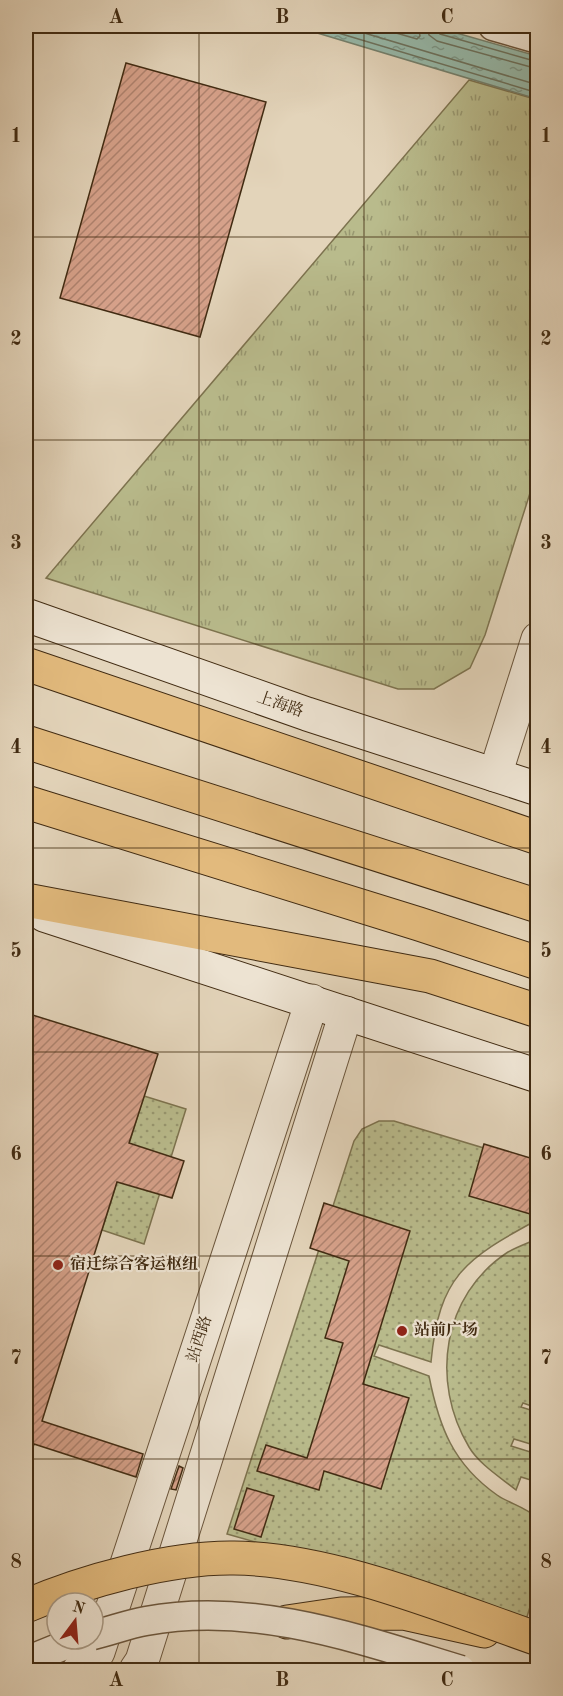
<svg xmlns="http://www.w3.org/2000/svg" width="563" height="1696" font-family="'Old Standard TT','Noto Serif SC',serif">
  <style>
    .grass { fill: url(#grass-dots); stroke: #7d734f; stroke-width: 1.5 }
    .park { fill: url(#park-tufts); stroke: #7d734f; stroke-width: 1.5 }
    .water { fill: url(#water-ripples); stroke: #74806d; stroke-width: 1.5 }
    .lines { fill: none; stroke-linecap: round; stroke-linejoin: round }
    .shore { stroke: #6c725e; stroke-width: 1.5 }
    .building { fill: url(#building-hatch); stroke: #412b12; stroke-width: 1.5 }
    .minor-casing { stroke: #6a553c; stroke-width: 31 }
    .tertiary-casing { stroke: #6a553c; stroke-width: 35 }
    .secondary-casing { stroke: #412b12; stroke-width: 35 }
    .trunk-casing { stroke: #412b12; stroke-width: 35 }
    .minor { stroke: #ede3d2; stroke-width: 28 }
    .tertiary { stroke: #ede3d2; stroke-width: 33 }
    .secondary { stroke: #ede3d2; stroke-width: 33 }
    .trunk { stroke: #e2ba7d; stroke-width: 33 }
    .minor-bridge-casing { stroke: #6a553c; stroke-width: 31; stroke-linecap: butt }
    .trunk-bridge-casing { stroke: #412b12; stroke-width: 35; stroke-linecap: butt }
    .minor-bridge { stroke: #ede3d2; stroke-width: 28 }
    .trunk-bridge { stroke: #e2ba7d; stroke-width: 33 }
    .grid { fill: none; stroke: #412b12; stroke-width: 1.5; stroke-opacity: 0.55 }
    .poi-dot { fill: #8f2418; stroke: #ede3d2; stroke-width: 2 }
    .labels { text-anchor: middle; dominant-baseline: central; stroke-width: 4.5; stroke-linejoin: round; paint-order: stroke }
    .street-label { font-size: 16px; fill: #412b12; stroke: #ede3d2 }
    .poi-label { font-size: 16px; font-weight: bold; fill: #412b12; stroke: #ede3d2; text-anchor: start }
    .neatline { fill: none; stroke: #412b12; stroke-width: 2 }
    .grid-label { font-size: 20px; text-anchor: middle; font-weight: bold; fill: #412b12 }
  </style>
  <defs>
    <pattern id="grass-dots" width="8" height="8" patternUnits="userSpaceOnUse" patternTransform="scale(1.5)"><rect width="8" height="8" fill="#b9bb8c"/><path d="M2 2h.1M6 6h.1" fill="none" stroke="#989871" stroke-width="1.8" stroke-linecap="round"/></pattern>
    <pattern id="park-tufts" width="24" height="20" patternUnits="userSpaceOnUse" patternTransform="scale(1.5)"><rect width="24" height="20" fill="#b9bb8c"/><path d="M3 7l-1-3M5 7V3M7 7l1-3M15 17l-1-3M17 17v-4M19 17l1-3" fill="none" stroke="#989871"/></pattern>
    <pattern id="water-ripples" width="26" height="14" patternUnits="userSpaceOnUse" patternTransform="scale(1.5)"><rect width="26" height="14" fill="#96b9aa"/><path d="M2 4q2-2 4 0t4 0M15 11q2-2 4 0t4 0" fill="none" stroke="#7c9789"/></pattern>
    <pattern id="building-hatch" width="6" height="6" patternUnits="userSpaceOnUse" patternTransform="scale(1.5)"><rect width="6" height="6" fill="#d6a18a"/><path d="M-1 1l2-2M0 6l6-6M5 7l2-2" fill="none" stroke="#af836f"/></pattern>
  </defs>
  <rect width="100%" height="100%" fill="#e3d4ba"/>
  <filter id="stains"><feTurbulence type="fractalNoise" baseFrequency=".00333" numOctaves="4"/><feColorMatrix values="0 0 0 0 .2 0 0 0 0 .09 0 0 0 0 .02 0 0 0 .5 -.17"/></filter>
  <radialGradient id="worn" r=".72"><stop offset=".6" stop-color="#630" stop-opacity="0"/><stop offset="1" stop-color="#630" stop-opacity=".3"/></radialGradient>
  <path class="grass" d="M144 1096 186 1109 144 1244 102 1230Z
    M379 1121H394L537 1164V1220C465 1259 439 1276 431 1362L379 1345 374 1356 429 1376C439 1427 453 1464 497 1495 510 1504 526 1507 537 1518V1584L526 1620 227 1534 354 1141 362 1129Z
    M537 1239V1408L523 1403 521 1407 537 1412V1446L514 1439 511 1446 537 1454V1482L521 1477 516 1490C500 1477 479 1464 469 1447 430 1382 442 1295 508 1252 517 1247 528 1243 537 1239Z"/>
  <path class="park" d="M469 80 538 100 537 471 485 635 470 668 434 689H398L46 578Z"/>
  <path class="water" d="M294 26H432L537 56V99Z"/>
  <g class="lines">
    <path class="shore" d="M315 26 538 93
      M341 26 538 85
      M372 26 417 39 420 36 418 26
      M427 26 429 35 437 41 538 69
      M435 26 440 34 538 62"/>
  </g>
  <path class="building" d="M126 63 266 102 200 337 60 298Z
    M26 1013 158 1054 129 1143 184 1161 172 1198 117 1182 42 1421 143 1454 136 1477 34 1444 31 1454 26 1453Z
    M484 1144 537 1160V1216L469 1196Z
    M324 1203 410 1231 363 1384 409 1398 381 1489 324 1471 319 1490 257 1471 266 1445 307 1458 343 1343 325 1338 349 1261 310 1248Z
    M179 1466 183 1468 176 1490 171 1489Z
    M247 1488 274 1496 261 1537 234 1529Z"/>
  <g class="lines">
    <defs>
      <path id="minor" d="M493 26 538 39
        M26 1661 80 1639"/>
      <path id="tertiary" d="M495 775 538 639
        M79 1670 98 1652 312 1001
        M136 1670 142 1661 346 1013"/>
      <path id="secondary" d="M26 615 307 714 538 789
        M44 915 538 1076"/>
      <path id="trunk" d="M26 664 538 838
        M26 742 538 906
        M26 802 419 924 538 963
        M26 900 430 976 538 1011
        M287 1622 341 1614 403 1613 484 1631"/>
    </defs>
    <use href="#minor" class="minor-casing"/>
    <use href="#tertiary" class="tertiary-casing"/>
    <use href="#secondary" class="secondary-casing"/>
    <use href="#trunk" class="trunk-casing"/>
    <use href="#minor" class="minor"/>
    <use href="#tertiary" class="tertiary"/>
    <use href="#secondary" class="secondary"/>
    <use href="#trunk" class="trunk"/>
    <defs>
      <path id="minor-bridge" d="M93 1635C111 1631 128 1624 146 1621 254 1601 359 1639 461 1670"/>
      <path id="trunk-bridge" d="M26 1606C84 1581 170 1557 234 1558 332 1559 446 1607 538 1639"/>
    </defs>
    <use href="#minor-bridge" class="minor-bridge-casing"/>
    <use href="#trunk-bridge" class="trunk-bridge-casing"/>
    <use href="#minor-bridge" class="minor-bridge"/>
    <use href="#trunk-bridge" class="trunk-bridge"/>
  </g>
  <path class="grid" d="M199 26V1670M364 26V1670M26 237H538M26 440H538M26 644H538M26 848H538M26 1052H538M26 1256H538M26 1459H538"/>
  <g class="poi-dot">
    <circle cx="58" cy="1265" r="6"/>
    <circle cx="402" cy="1331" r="6"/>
  </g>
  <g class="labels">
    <g class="street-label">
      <text transform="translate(280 705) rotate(19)">上海路</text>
      <text transform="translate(200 1339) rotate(-72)">站西路</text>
    </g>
    <g class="poi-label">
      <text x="70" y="1265">宿迁综合客运枢纽</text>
      <text x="414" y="1331">站前广场</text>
    </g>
  </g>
  <rect width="563" height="1696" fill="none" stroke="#e3d4ba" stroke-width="66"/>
  <g transform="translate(75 1621) rotate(16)"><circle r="28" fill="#ede3d2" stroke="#a89985" stroke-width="1.5"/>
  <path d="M0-4.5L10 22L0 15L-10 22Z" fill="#8f2418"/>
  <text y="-9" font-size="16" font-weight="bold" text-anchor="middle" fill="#412b12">N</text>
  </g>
  <rect x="33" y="33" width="497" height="1630" class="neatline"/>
  <g class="grid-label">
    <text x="116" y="23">A</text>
    <text x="282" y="23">B</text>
    <text x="447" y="23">C</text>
    <text x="16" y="142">1</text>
    <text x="546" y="142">1</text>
    <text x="16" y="345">2</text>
    <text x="546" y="345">2</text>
    <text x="16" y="549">3</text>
    <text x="546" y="549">3</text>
    <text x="16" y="753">4</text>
    <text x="546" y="753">4</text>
    <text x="16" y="957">5</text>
    <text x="546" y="957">5</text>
    <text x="16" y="1160">6</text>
    <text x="546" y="1160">6</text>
    <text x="16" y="1364">7</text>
    <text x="546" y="1364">7</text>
    <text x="16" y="1568">8</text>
    <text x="546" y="1568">8</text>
    <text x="116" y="1686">A</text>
    <text x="282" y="1686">B</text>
    <text x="447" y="1686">C</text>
  </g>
  <rect width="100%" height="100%" filter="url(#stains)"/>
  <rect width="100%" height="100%" fill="url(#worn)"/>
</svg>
